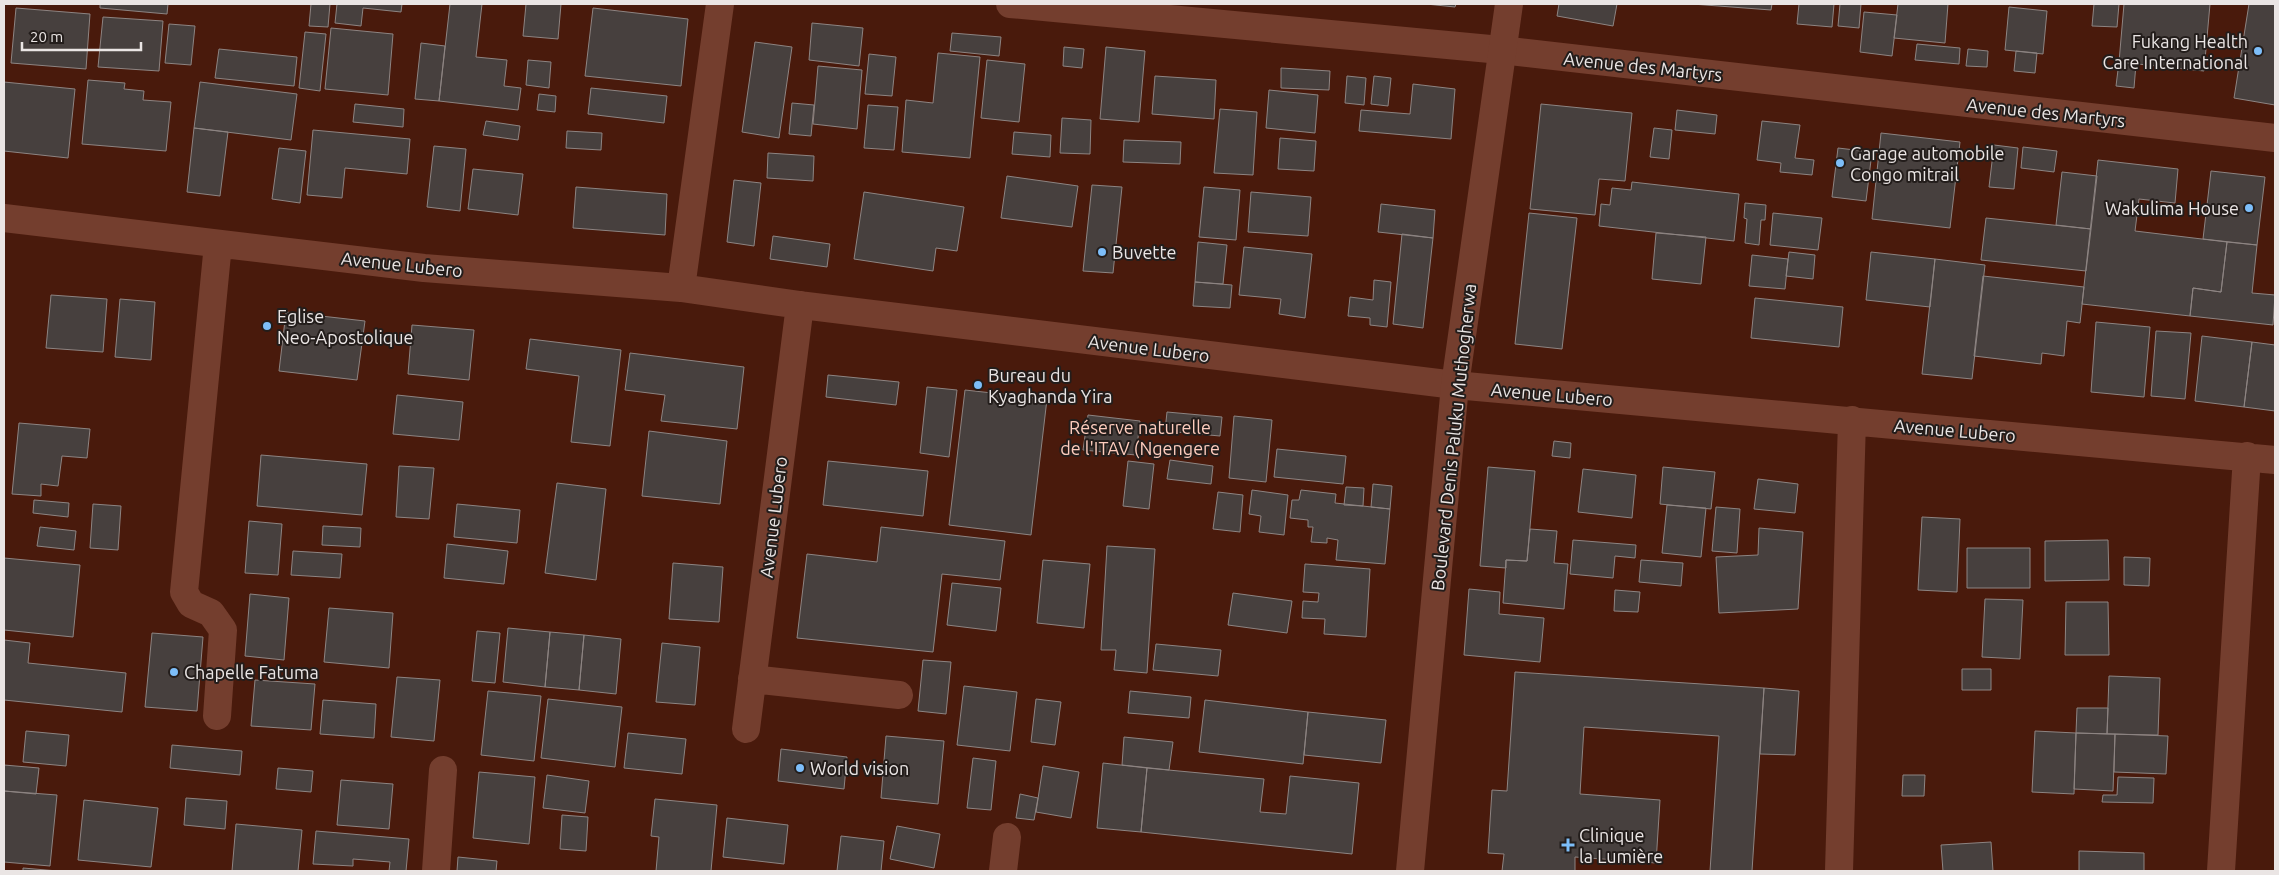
<svg xmlns="http://www.w3.org/2000/svg" width="2279" height="875" font-family="Ubuntu,sans-serif">
  <style>
    .green { fill: #491a0c }
    .building { fill: #47403e; stroke: #8d8482 }
    .lines { fill: none; stroke-linecap: round; stroke-linejoin: round }
    .minor { stroke: #743e2e; stroke-width: 28 }
    .tertiary { stroke: #743e2e; stroke-width: 28 }
    .poi-dot { fill: #7dbef9; stroke: #231d1b; stroke-width: 2 }
    .labels { text-anchor: middle; dominant-baseline: central; stroke-width: 4; stroke-linejoin: round; paint-order: stroke }
    .poi-label { font-size: 18px; fill: #eae5e4; stroke: #231d1b; text-anchor: start }
    .street-label { font-size: 18px; fill: #eae5e4; stroke: #231d1b }
    .park-label { font-size: 18px; fill: #fdccbd; stroke: #231d1b }
  </style>
  <rect width="100%" height="100%" fill="#231d1b"/>
  <path class="green" d="M4 4H2275V871H4Z"/>
  <path class="building" d="M100 4H168L167 14 100 8Z
    M311 4H330L328 27 309 26Z
    M337 4H402L401 12 363 8 361 26 335 23Z
    M450 4H482L476 57 507 60 504 86 521 88 518 110 439 101Z
    M526 4H561L558 39 523 36Z
    M1426 4H1456L1455 7Z
    M1559 4H1617L1613 26 1557 16Z
    M1692 4H1772L1771 10Z
    M1799 4H1834L1832 27 1797 24Z
    M1840 4H1861L1859 28 1838 26Z
    M1898 4H1948L1945 43 1894 38Z
    M2094 4H2119L2117 27 2092 26Z
    M2124 4H2210L2204 71 2119 62Z
    M2249 4H2275V105L2234 98Z
    M2009 7 2047 11 2043 54 2005 50Z
    M16 8 90 14 86 69 11 63Z
    M593 8 688 19 681 86 585 76Z
    M1864 12 1897 15 1892 56 1860 52Z
    M103 17 163 21 159 71 98 67Z
    M812 23 863 28 859 66 809 60Z
    M169 24 195 26 191 65 165 63Z
    M331 28 393 34 388 95 325 89Z
    M305 32 326 34 320 91 299 88Z
    M952 33 1001 37 999 56 950 51Z
    M755 42 792 47 779 138 742 132Z
    M421 43 445 46 439 101 415 99Z
    M1917 44 1960 48 1959 64 1915 60Z
    M1064 47 1084 49 1082 68 1063 66Z
    M1106 47 1145 51 1139 122 1100 119Z
    M219 49 297 57 294 86 215 78Z
    M1968 49 1988 51 1987 67 1966 66Z
    M2016 51 2037 53 2035 73 2014 71Z
    M938 53 980 57 970 158 902 152 906 100 933 103Z
    M869 54 896 57 892 96 865 94Z
    M528 60 551 62 549 88 526 85Z
    M987 60 1025 64 1019 122 981 118Z
    M2119 62 2136 64 2134 88 2116 86Z
    M818 66 862 70 857 129 813 124Z
    M1281 68 1330 71 1329 90 1281 88Z
    M1155 76 1216 80 1214 119 1152 114Z
    M1347 76 1366 78 1364 105 1345 103Z
    M1374 76 1391 78 1388 106 1371 104Z
    M88 80 125 83 124 89 144 91 143 100 171 102 166 151 82 144Z
    M4 82 75 89 68 158 4 151Z
    M200 82 297 94 291 140 194 128Z
    M1413 84 1455 89 1451 139 1359 131 1361 110 1410 114Z
    M591 88 667 96 664 123 588 114Z
    M1269 90 1318 95 1315 133 1266 128Z
    M539 94 556 96 555 112 537 110Z
    M792 103 814 105 811 136 789 134Z
    M355 104 404 109 403 127 353 122Z
    M1541 104 1632 113 1625 181 1599 179 1595 215 1530 209Z
    M868 105 898 107 894 150 864 148Z
    M1220 109 1257 112 1253 175 1214 173Z
    M1677 110 1717 115 1715 134 1675 130Z
    M1062 118 1091 120 1090 154 1060 153Z
    M486 121 520 126 518 140 483 135Z
    M1762 121 1800 125 1795 158 1814 160 1812 175 1780 172 1781 163 1757 160Z
    M194 128 228 132 220 196 187 192Z
    M1654 128 1672 130 1669 159 1650 157Z
    M313 130 410 139 407 174 345 168 342 198 307 195Z
    M567 131 602 133 601 150 566 148Z
    M1014 132 1051 135 1050 157 1012 154Z
    M1881 133 1960 142 1950 228 1872 219Z
    M1280 138 1316 141 1314 171 1278 169Z
    M1124 140 1181 142 1180 164 1123 162Z
    M1994 145 2018 148 2014 189 1989 187Z
    M434 146 466 149 460 211 427 207Z
    M2023 147 2057 151 2054 172 2021 168Z
    M279 148 306 151 300 203 272 199Z
    M1838 148 1872 152 1866 201 1832 197Z
    M768 153 814 156 813 181 767 178Z
    M2098 160 2178 169 2175 203 2139 199 2135 231 2227 242 2221 292 2193 288 2190 316 2082 304Z
    M473 169 523 174 518 215 468 209Z
    M2211 171 2265 177 2257 245 2203 239Z
    M2062 172 2097 176 2091 229 2056 225Z
    M1007 176 1078 186 1072 227 1001 218Z
    M734 180 761 183 754 246 727 242Z
    M1632 182 1739 194 1734 241 1599 226 1601 204 1610 205 1612 188 1631 190Z
    M1092 185 1122 187 1113 273 1083 271Z
    M576 187 667 194 665 235 573 228Z
    M1204 187 1240 190 1236 240 1199 237Z
    M864 192 964 207 957 251 936 248 933 271 854 259Z
    M1251 192 1311 197 1308 236 1248 232Z
    M1745 203 1766 205 1765 220H1761L1759 245 1745 243 1747 219 1744 218Z
    M1381 204 1435 210 1433 238 1378 232Z
    M1529 213 1577 218 1562 349 1515 344Z
    M1773 213 1822 218 1818 250 1770 245Z
    M1986 218 2091 229 2086 271 1981 260Z
    M1656 233 1706 237 1701 284 1652 279Z
    M1402 234 1433 238 1423 328 1393 324Z
    M773 236 830 244 827 267 770 259Z
    M1198 242 1227 245 1223 284 1195 282Z
    M2227 242 2257 245 2252 293 2275 295 2273 325 2190 316 2193 288 2221 292Z
    M1244 247 1312 254 1305 318 1279 314 1281 299 1239 295Z
    M1789 252 1815 255 1813 279 1786 276Z
    M1871 252 1935 259 1930 307 1866 300Z
    M1752 255 1788 259 1785 289 1749 286Z
    M1935 259 1985 265 1972 379 1922 374Z
    M1983 276 2084 287 2080 323 2067 321 2064 356 2042 353 2041 364 1974 356Z
    M1374 280 1391 282 1387 327 1370 325V318L1348 316 1350 297 1373 300Z
    M1195 282 1232 285 1230 308 1193 306Z
    M51 295 107 299 103 352 46 348Z
    M1755 298 1843 307 1839 347 1751 338Z
    M120 299 155 302 151 360 115 357Z
    M286 312 365 321 357 380 279 371Z
    M2096 322 2150 327 2144 397 2091 392Z
    M412 325 474 330 469 380 408 374Z
    M2156 331 2191 333 2185 399 2151 396Z
    M2202 336 2252 342 2244 407 2195 401Z
    M530 339 621 350 610 446 571 442 579 376 526 369Z
    M2252 342 2275 345V411L2244 407Z
    M630 353 744 367 737 429 661 421 665 395 625 390Z
    M828 375 899 382 896 405 826 397Z
    M927 387 957 390 949 457 920 453Z
    M965 390 1047 399 1031 535 949 525Z
    M397 395 463 402 459 440 393 434Z
    M1167 412 1222 417 1220 436 1165 431Z
    M1088 415 1140 421 1136 455 1083 450Z
    M1234 416 1272 420 1266 482 1229 478Z
    M19 423 90 429 87 458 62 456 58 486 41 484V496L12 494Z
    M649 431 727 441 720 504 642 496Z
    M1554 441 1571 443 1570 458 1552 456Z
    M1277 449 1346 456 1343 484 1274 477Z
    M261 455 367 464 362 515 257 506Z
    M1170 460 1213 466 1211 484 1167 479Z
    M828 461 928 471 923 516 823 505Z
    M1128 461 1154 464 1149 509 1123 506Z
    M399 466 434 468 429 519 396 517Z
    M1488 467 1535 471 1527 561 1506 560V568L1480 566Z
    M1663 467 1715 472 1711 509 1660 504Z
    M1583 469 1636 475 1632 518 1578 512Z
    M1758 479 1798 484 1795 513 1754 509Z
    M557 483 606 489 596 580 545 573Z
    M1373 484 1392 486 1390 509 1371 507Z
    M1346 487 1364 488 1363 506 1344 505Z
    M1252 490 1288 495 1284 535 1259 532 1261 516 1249 514Z
    M1301 490 1336 494 1335 503 1390 509 1385 564 1336 560 1338 540 1327 538V543L1311 542 1313 527H1308V520L1290 518 1292 500H1299Z
    M1218 492 1243 495 1240 532 1213 529Z
    M34 500 69 503 68 517 33 513Z
    M93 504 121 506 118 550 90 548Z
    M457 504 520 510 517 543 454 537Z
    M1667 505 1706 508 1701 557 1662 553Z
    M1716 507 1740 509 1737 553 1712 551Z
    M1922 517 1960 519 1957 592 1918 590Z
    M249 521 282 524 278 575 245 573Z
    M323 526 361 528 360 547 322 545Z
    M40 527 76 531 74 550 37 546Z
    M881 527 1005 541 1000 580 942 574 933 652 797 638 807 554 877 562Z
    M1759 528 1803 532 1798 609 1719 613 1716 557 1758 555Z
    M1530 529 1557 531 1554 563 1568 564 1564 609 1503 603 1506 560 1527 561Z
    M1573 540 1636 545 1635 558 1615 556 1613 578 1570 574Z
    M2108 540 2109 580 2045 581V541Z
    M447 544 508 551 504 584 444 578Z
    M1107 546 1155 549 1147 673 1114 670 1116 650H1101Z
    M1967 548H2030V588H1967Z
    M293 551 342 554 340 578 291 575Z
    M2124 557 2150 558 2149 586 2124 585Z
    M4 558 80 565 73 637 4 630Z
    M1043 560 1090 564 1084 628 1037 623Z
    M1641 560 1683 563 1681 586 1639 582Z
    M673 563 723 567 719 622 669 619Z
    M1305 564 1370 569 1366 637 1324 634 1325 619 1302 618 1303 601 1318 602 1319 593 1303 592Z
    M952 583 1001 588 996 631 947 625Z
    M1469 589 1500 592 1499 614 1544 618 1540 662 1464 655Z
    M1615 590 1640 592 1638 612 1614 611Z
    M1233 593 1292 601 1287 633 1228 625Z
    M250 594 289 598 284 660 245 656Z
    M1985 599 2023 600 2020 659 1982 657Z
    M2066 602H2108L2109 655H2065Z
    M329 608 393 613 389 668 324 662Z
    M508 628 550 632 545 687 503 682Z
    M477 631 500 633 495 683 472 681Z
    M550 632 584 635 579 690 545 687Z
    M152 633 203 637 197 711 145 707Z
    M584 635 621 639 616 694 579 690Z
    M4 640 30 643 28 663 126 673 122 712 4 700Z
    M662 643 700 647 695 705 656 702Z
    M1156 644 1221 650 1218 676 1153 670Z
    M923 660 951 662 946 714 918 711Z
    M1962 669H1991V690H1962Z
    M1515 672 1764 688 1752 871H1710L1719 736 1584 727 1580 794 1660 800 1656 863 1575 857V871H1502L1504 854 1488 853 1492 790 1507 791Z
    M2109 676 2160 678 2158 735 2107 734Z
    M397 677 440 680 434 741 391 737Z
    M255 680 315 684 311 730 251 726Z
    M964 686 1017 692 1010 751 957 745Z
    M1764 688 1799 691 1795 755 1760 754Z
    M488 691 541 696 534 761 481 755Z
    M1130 691 1191 697 1189 718 1128 713Z
    M548 699 622 707 615 767 541 758Z
    M1036 699 1061 702 1055 745 1031 742Z
    M323 700 376 704 374 738 320 734Z
    M1205 700 1308 712 1303 764 1199 752Z
    M2077 708H2108L2107 734 2076 733Z
    M1308 712 1386 720 1381 763 1304 755Z
    M26 731 69 735 66 766 23 762Z
    M2035 731 2076 733 2074 794 2032 792Z
    M628 733 686 739 682 774 624 768Z
    M2076 733 2115 734 2113 791 2074 789Z
    M2115 734 2168 736 2166 774 2114 772Z
    M886 736 944 741 938 804 881 798Z
    M1124 737 1173 742 1169 770 1122 765Z
    M172 745 242 751 240 775 170 768Z
    M781 749 847 757 844 789 778 781Z
    M973 758 996 761 991 810 967 808Z
    M1103 763 1147 768 1141 832 1097 828Z
    M4 765 39 768 36 794 4 791Z
    M1043 766 1079 772 1071 818 1036 812Z
    M278 768 313 771 311 792 276 789Z
    M1147 768 1264 779 1260 812 1286 814 1290 776 1359 783 1352 854 1141 832Z
    M479 772 535 777 529 844 473 838Z
    M547 775 589 781 585 813 543 808Z
    M1903 775H1925L1924 796H1902Z
    M2118 777 2154 778 2153 803 2102 802 2103 795H2117Z
    M341 780 393 784 389 829 337 825Z
    M4 791 57 795 50 866 4 862Z
    M1020 794 1038 798 1034 820 1016 818Z
    M186 798 227 801 225 829 184 825Z
    M655 799 717 805 711 871H656L659 837 651 836Z
    M84 800 158 808 151 867 78 860Z
    M562 815 588 817 586 851 560 849Z
    M727 818 788 825 784 864 723 857Z
    M236 824 302 830 298 871H232Z
    M897 826 940 834 934 868 890 859Z
    M316 831 409 839 406 871H389L390 862 353 859V866L313 864Z
    M841 836 884 841 881 871H837Z
    M1991 842 1993 871H1943L1941 845Z
    M2079 851 2144 853V871H2079Z
    M458 857 497 861 496 871H457Z
    M23 868 58 871H23Z"/>
  <g class="lines">
    <path class="minor" d="M1010 4 1501 50 2275 138
      M4 218 424 268 681 288 800 305 1455 385 2275 460
      M681 288 720 4
      M752 679 899 695
      M217 716 223 630 211 613 191 604 184 592 218 244
      M746 729 800 305
      M436 871 443 770
      M1003 871 1007 837
      M1839 871 1852 420
      M2221 871 2247 456"/>
    <path class="tertiary" d="M1410 871 1455 385 1509 4"/>
  </g>
  <g class="poi-dot">
    <circle cx="2258" cy="51" r="5"/>
    <circle cx="1840" cy="163" r="5"/>
    <circle cx="2249" cy="208" r="5"/>
    <circle cx="1102" cy="252" r="5"/>
    <circle cx="267" cy="326" r="5"/>
    <circle cx="978" cy="385" r="5"/>
    <circle cx="174" cy="672" r="5"/>
    <circle cx="800" cy="768" r="5"/>
    <path d="M1565.5 837.5h5v5h5v5h-5v5h-5v-5h-5v-5h5z"/>
  </g>
  <g class="labels">
    <g class="poi-label">
      <text x="2248" y="41" text-anchor="end">Fukang Health<tspan x="2248" dy="21">Care International</tspan></text>
      <text x="1850" y="153">Garage automobile<tspan x="1850" dy="21">Congo mitrail</tspan></text>
      <text x="2239" y="208" text-anchor="end">Wakulima House</text>
      <text x="1112" y="252">Buvette</text>
      <text x="277" y="316">Eglise<tspan x="277" dy="21">Neo-Apostolique</tspan></text>
      <text x="988" y="375">Bureau du<tspan x="988" dy="21">Kyaghanda Yira</tspan></text>
      <text x="184" y="672">Chapelle Fatuma</text>
      <text x="810" y="768">World vision</text>
      <text x="1579" y="835">Clinique<tspan x="1579" dy="21">la Lumière</tspan></text>
    </g>
    <g class="street-label">
      <text transform="translate(1643 66) rotate(6)">Avenue des Martyrs</text>
      <text transform="translate(2046 112) rotate(6)">Avenue des Martyrs</text>
      <text transform="translate(402 264) rotate(6)">Avenue Lubero</text>
      <text transform="translate(1149 348) rotate(7)">Avenue Lubero</text>
      <text transform="translate(1552 394) rotate(5)">Avenue Lubero</text>
      <text transform="translate(1955 430) rotate(5)">Avenue Lubero</text>
      <text transform="translate(1453 437) rotate(-84)">Boulevard Denis Paluku Muthogherwa</text>
      <text transform="translate(773 517) rotate(-83)">Avenue Lubero</text>
    </g>
    <g class="park-label">
      <text x="1140" y="427">Réserve naturelle<tspan x="1140" dy="21">de l'ITAV (Ngengere</tspan></text>
    </g>
  </g>
  <rect width="2279" height="875" fill="none" stroke="#eae5e4" stroke-width="10"/>
  <path d="M22 42v8h119v-8" fill="none" stroke="#eae5e4" stroke-width="2.5"/>
  <text x="30" y="42" font-size="15" fill="#eae5e4" stroke="#231d1b" stroke-width="4" paint-order="stroke">20 m</text>
</svg>
